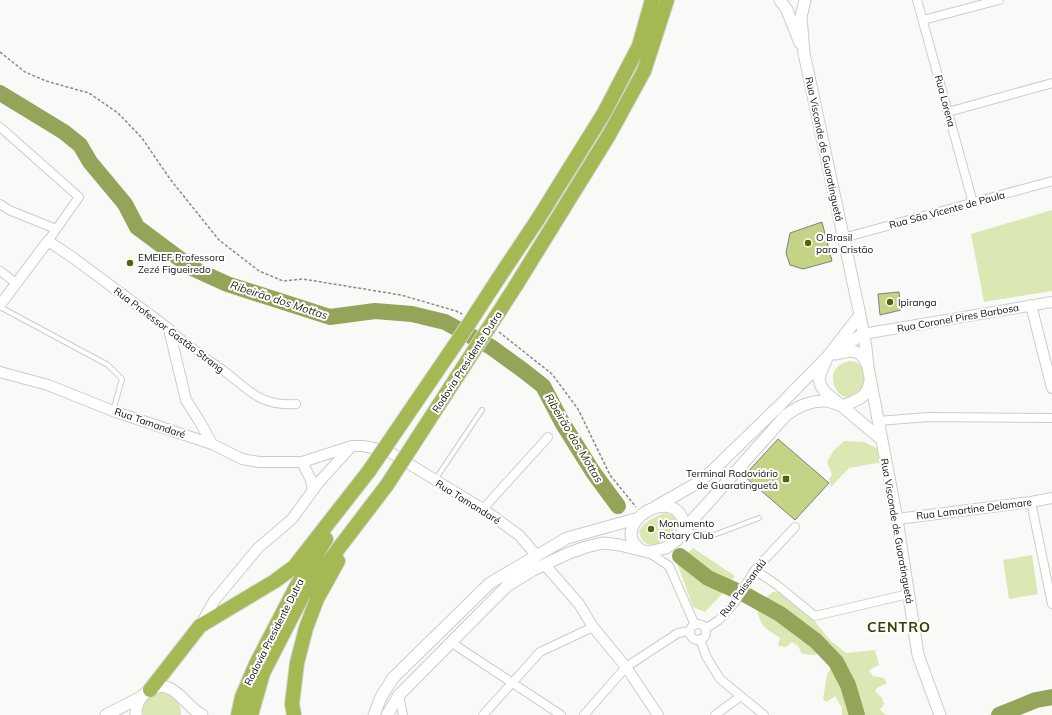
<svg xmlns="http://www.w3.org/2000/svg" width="1052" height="715" font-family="Mulish,sans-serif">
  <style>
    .green { fill: #dce8b4 }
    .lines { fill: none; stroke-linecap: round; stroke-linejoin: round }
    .river { stroke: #94a459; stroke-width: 16 }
    .building { fill: #c3d487; stroke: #7f807d }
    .service-casing { stroke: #cccdca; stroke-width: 6 }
    .minor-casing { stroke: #cccdca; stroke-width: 10 }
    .tertiary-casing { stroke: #cccdca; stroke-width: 12 }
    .secondary-casing { stroke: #cccdca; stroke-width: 13 }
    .motorway-casing { stroke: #d4d4d4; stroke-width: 16 }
    .path { stroke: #8a8b89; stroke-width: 1.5; stroke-dasharray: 3 2; stroke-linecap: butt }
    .service { stroke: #fff; stroke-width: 4 }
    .minor { stroke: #fff; stroke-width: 8 }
    .tertiary { stroke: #fff; stroke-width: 10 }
    .secondary { stroke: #fff; stroke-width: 11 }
    .motorway { stroke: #a4b853; stroke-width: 14 }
    .motorway-bridge-casing { stroke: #d4d4d4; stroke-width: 16; stroke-linecap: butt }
    .motorway-bridge { stroke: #a4b853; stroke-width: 14 }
    .poi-dot { fill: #566408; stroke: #fff; stroke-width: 1.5 }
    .labels { text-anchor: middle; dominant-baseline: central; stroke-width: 4; stroke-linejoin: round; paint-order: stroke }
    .street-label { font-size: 10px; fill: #0f0f0e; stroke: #fff }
    .poi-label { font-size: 10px; fill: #0f0f0e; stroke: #fff; text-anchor: start }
    .water-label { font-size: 11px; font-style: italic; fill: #29300f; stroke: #fff }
    .district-label { font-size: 14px; font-weight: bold; letter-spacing: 1px; fill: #353f02; stroke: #fff }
  </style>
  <rect width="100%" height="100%" fill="#f9faf7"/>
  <path class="green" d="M1052 210V291L984 302 971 234Z
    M850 361 856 362 865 369 866 386C863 389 858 394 854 396 836 405 819 366 850 361Z
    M844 441 864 442 877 448 883 462 849 468 831 487 829 479 832 474 827 462 834 450Z
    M665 513C699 519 645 568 639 531 645 521 654 517 665 513Z
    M693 548 735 576 721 595 705 612 693 607 677 563Z
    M1032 555 1038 594 1009 599 1003 560Z
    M779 591 812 618 830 640 846 653 875 650 879 665 869 670 873 676 884 678 887 683 877 688 875 691 882 698 884 704 880 710 886 715H842V708L835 696 827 702 823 700 827 674 832 667 820 653 814 655 802 654 798 646 792 642 786 647 778 646 780 638C765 628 760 627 757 608L766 603 767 596 773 592Z
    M160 693C173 693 182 702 181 715H143C142 703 148 695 160 693Z"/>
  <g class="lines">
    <path class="river" d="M0 93 64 132 80 145 90 162 125 204 137 227 192 268 227 284 330 317 375 311 412 314 445 322 491 347 524 371 543 386 563 424 593 472 618 506
      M680 556 708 578 746 595 780 614 816 641 836 662 848 685 857 715
      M999 715 1036 700 1052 697"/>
  </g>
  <path class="building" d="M822 222 832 261 803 269 790 265 786 253 790 233Z
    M899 292 901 310 880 315 878 294Z
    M778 439 829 483 795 520 744 476Z"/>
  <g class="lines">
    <defs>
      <path id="service" d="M0 307 108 365 122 379 113 411
        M435 480 482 410
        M685 528 692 532 711 536 759 518"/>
      <path id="minor" d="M917 0 973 203
        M923 20 999 0
        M948 112 1052 83
        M0 127 79 197 48 241
        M0 204 9 210 56 229
        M843 238 1052 181
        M0 271 16 283
        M169 329C186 343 204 357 223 370 248 389 260 407 296 404
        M878 421 928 417 1052 418
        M1031 502 1052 604
        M483 509 548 437
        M648 552 669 566 695 625
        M755 570 777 585 815 616 908 594
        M690 632a8 8 0 1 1 16 0a8 8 0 1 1-16 0Z
        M705 629 719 620 734 603 755 570 795 527
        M700 639 706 656 720 679 764 715
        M458 647 561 715
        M399 695 403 715
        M483 715 540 652 593 627
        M584 715 626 667 678 633 690 631
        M715 715 741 696"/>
      <path id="tertiary" d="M0 305 48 241 72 257 169 329 186 400 200 422 212 444
        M1031 305 1052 388
        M863 334 1052 302
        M0 372 48 385 113 411 212 444 242 459 259 462H302L352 446H363L388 451 483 509 519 535 537 556
        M302 462 311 480 313 490
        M897 519 1031 502 1052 498
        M545 565 579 604 593 627 626 667 658 715
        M200 626 214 601 258 548 292 519 319 482 350 448"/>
      <path id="secondary" d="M780 0 787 10 800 43
        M805 0 801 17 804 53 860 315 866 348 868 367 897 519 918 655 940 715
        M863 334 828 356 821 372 819 379 821 386 825 392 881 439
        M836 354C851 350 861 348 867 365
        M842 406C857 400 868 398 870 380
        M655 507 699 482 712 471 778 407 828 356 860 315
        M640 550C638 547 634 544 632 540 624 517 668 492 681 516 683 519 684 524 685 528
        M106 715 141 697
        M136 715C136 705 139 697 148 691 173 675 184 706 202 715
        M374 715 381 697 393 678 490 583 567 538 639 518
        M387 715 399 695 507 586 533 570 569 553 586 547 603 543 620 545 648 552 666 548 677 540 685 528 708 503 786 415C797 407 812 400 826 401 831 402 837 404 842 406"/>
      <path id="motorway" d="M498 279 538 219 604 113 639 46 652 0
        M515 287 609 135 644 71 667 0
        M150 690 200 626 275 581 294 567 369 471
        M238 715 242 697 256 664 296 587 326 539
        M251 715 263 673 303 595 387 485
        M294 715 292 704 297 663 306 628 317 599 338 561"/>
    </defs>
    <use href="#service" class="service-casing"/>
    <use href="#minor" class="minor-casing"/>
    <use href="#tertiary" class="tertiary-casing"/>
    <use href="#secondary" class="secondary-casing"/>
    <use href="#motorway" class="motorway-casing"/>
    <path class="path" d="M0 52 25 72 46 81 89 93 118 113 142 138 170 179 219 240 259 271 283 281 303 279 401 295 456 311 462 314
      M499 332 552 374 578 409 610 475 636 507"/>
    <use href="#service" class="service"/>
    <use href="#minor" class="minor"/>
    <use href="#tertiary" class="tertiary"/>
    <use href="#secondary" class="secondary"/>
    <use href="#motorway" class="motorway"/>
    <defs>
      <path id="motorway-bridge" d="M369 471 461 336 498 279
        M387 485 515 287"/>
    </defs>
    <use href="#motorway-bridge" class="motorway-bridge-casing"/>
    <use href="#motorway-bridge" class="motorway-bridge"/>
  </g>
  <g class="poi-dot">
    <circle cx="808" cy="243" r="4"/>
    <circle cx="130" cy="263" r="4"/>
    <circle cx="890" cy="302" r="4"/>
    <rect x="782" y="475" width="8" height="8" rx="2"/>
    <circle cx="651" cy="529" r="4"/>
  </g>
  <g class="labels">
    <g class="street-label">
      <text transform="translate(945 101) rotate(75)">Rua Lorena</text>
      <text transform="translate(824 149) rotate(78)">Rua Visconde de Guaratinguetá</text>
      <text transform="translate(947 210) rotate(-15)">Rua São Vicente de Paula</text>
      <text transform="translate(958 318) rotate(-10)">Rua Coronel Pires Barbosa</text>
      <text transform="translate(169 330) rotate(37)">Rua Professor Gastão Strang</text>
      <text transform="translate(467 362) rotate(-57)">Rodovia Presidente Dutra</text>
      <text transform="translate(150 423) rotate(19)">Rua Tamandaré</text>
      <text transform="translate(468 502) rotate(32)">Rua Tamandaré</text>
      <text transform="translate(974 509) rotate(-7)">Rua Lamartine Delamare</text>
      <text transform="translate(897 531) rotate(80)">Rua Visconde de Guaratinguetá</text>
      <text transform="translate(743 588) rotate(-53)">Rua Paissandú</text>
      <text transform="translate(274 632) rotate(-63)">Rodovia Presidente Dutra</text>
    </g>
    <g class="poi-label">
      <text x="816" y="237">O Brasil<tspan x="816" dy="12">para Cristão</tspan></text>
      <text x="138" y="257">EMEIEF Professora<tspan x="138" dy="12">Zezé Figueiredo</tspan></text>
      <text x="898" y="302">Ipiranga</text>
      <text x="778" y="473" text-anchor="end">Terminal Rodoviário<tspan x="778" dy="12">de Guaratinguetá</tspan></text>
      <text x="659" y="523">Monumento<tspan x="659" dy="12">Rotary Club</tspan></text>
    </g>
    <g class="water-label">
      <text transform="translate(279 300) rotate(18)">Ribeirão dos Mottas</text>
      <text transform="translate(574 438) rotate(59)">Ribeirão dos Mottas</text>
    </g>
    <g class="district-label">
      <text x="899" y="627">CENTRO</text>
    </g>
  </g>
</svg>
